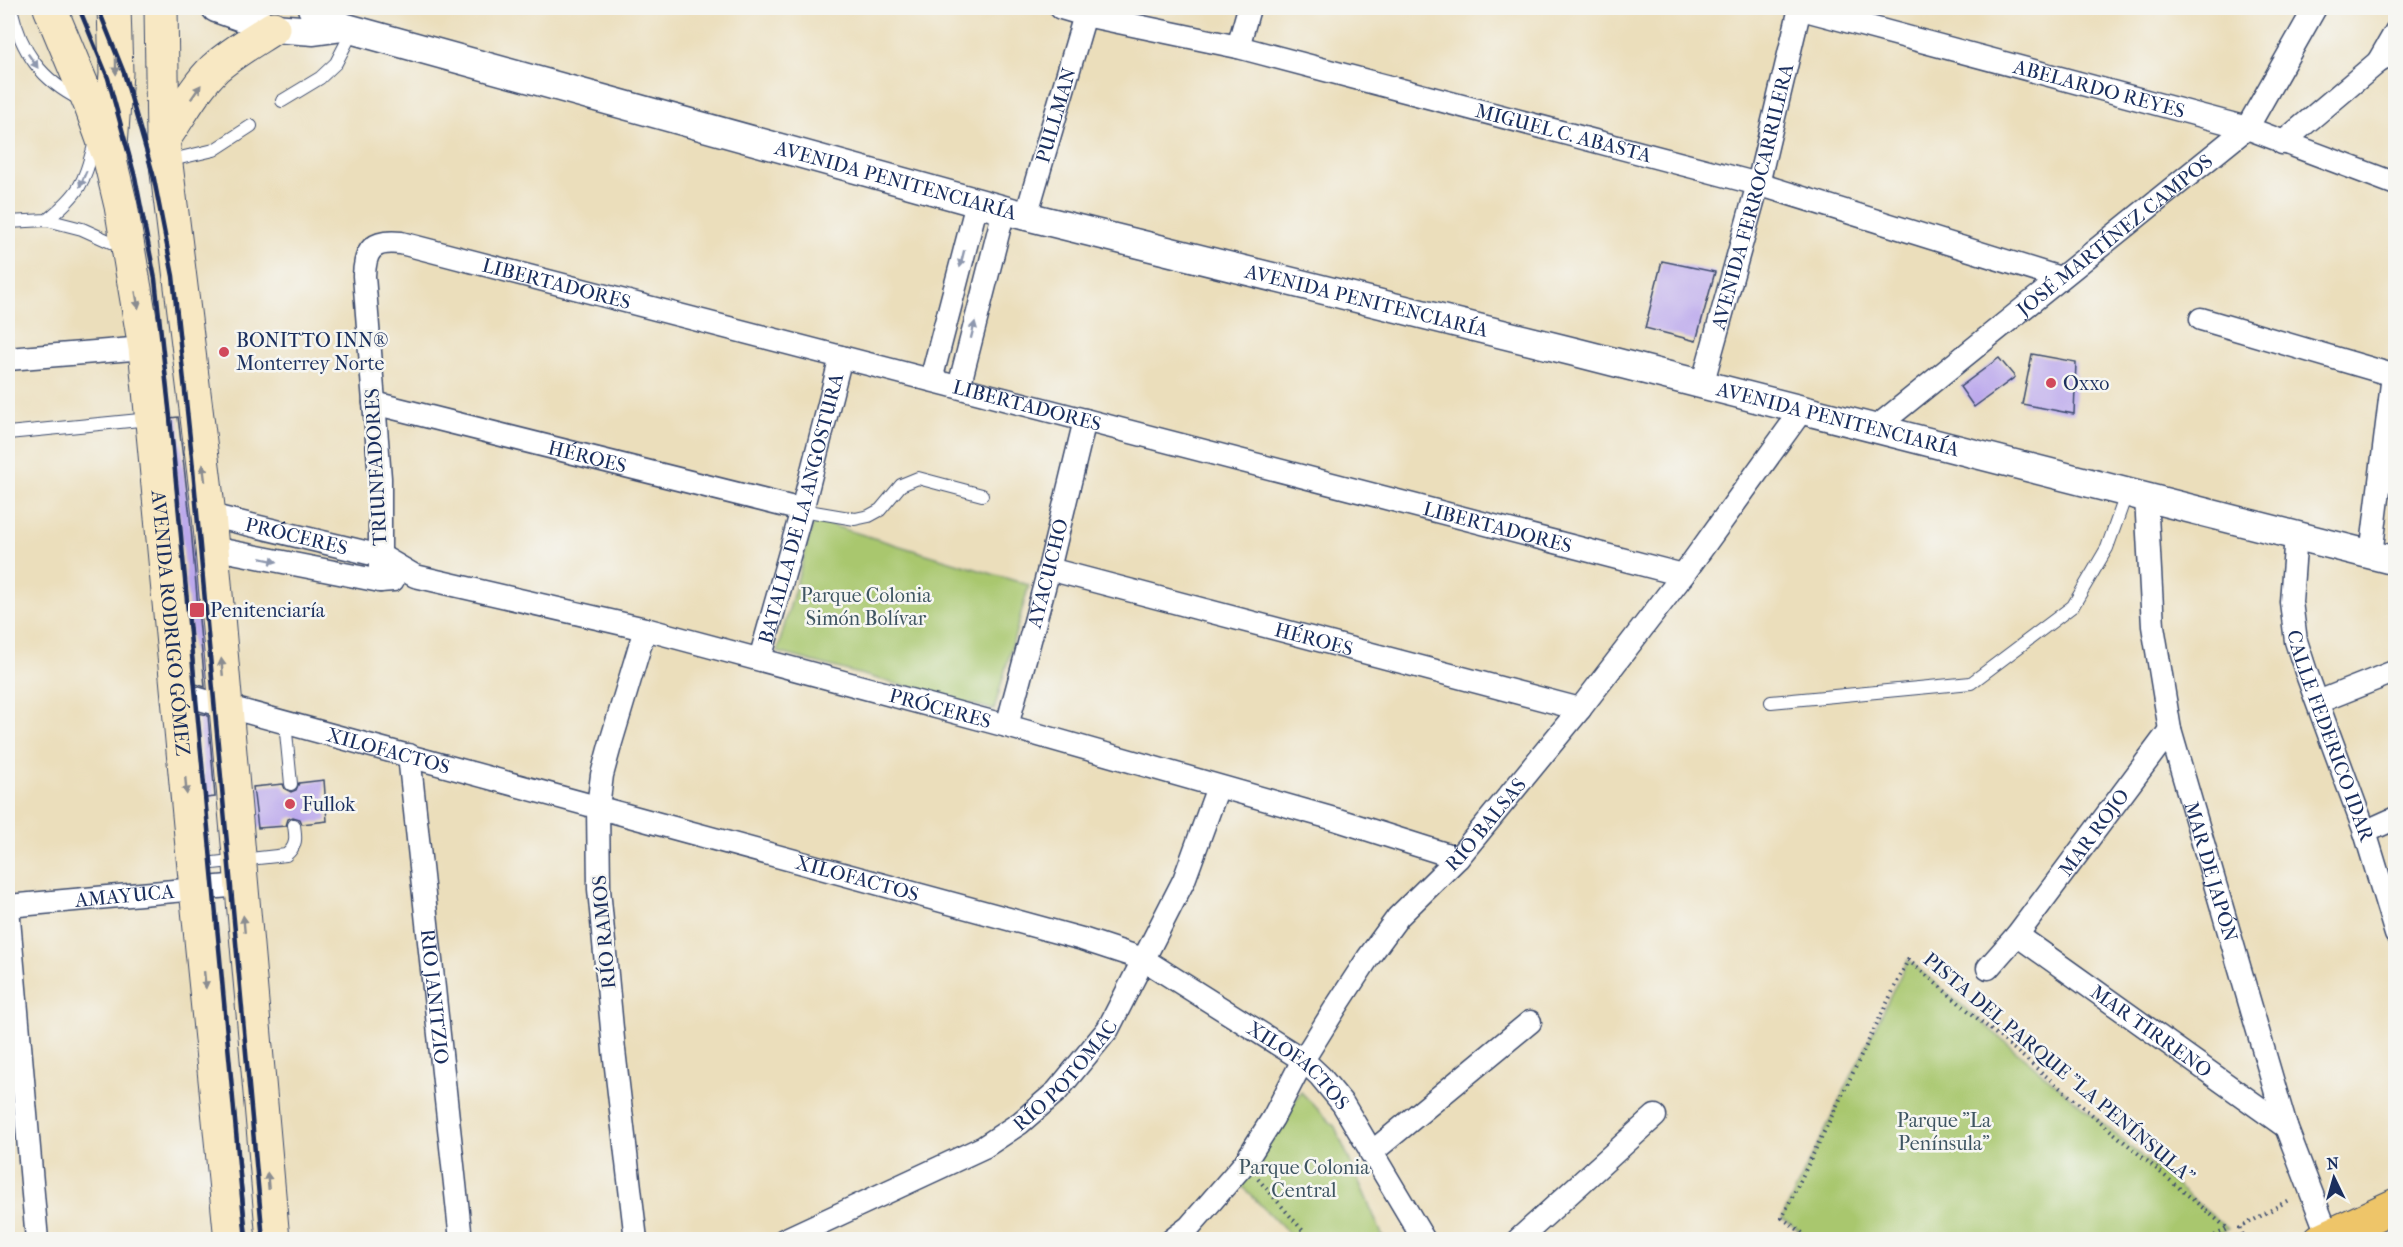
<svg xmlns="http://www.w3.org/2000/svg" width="2403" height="1247" font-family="'IM FELL French Canon',serif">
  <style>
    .green { fill: #a9c76e; stroke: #627b66; stroke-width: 1.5 }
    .building { fill: #bba8ec }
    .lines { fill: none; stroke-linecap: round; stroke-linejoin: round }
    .service-casing { stroke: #3a496c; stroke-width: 14 }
    .minor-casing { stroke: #3a496c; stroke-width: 25 }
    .tertiary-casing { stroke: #3a496c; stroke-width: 31 }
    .secondary-casing { stroke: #3a496c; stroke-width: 35 }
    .trunk-casing { stroke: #3a496c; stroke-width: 35 }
    .path { stroke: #3a496c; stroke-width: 4; stroke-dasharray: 1.5 4.5; stroke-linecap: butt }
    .service { stroke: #fff; stroke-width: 12 }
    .minor { stroke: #fff; stroke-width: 22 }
    .tertiary { stroke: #fff; stroke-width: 28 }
    .secondary { stroke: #f8e8c3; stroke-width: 33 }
    .trunk { stroke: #eec569; stroke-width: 33 }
    .rail { stroke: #1b2f5e; stroke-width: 4.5 }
    .oneway { fill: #8d97ae }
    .oneway2 { fill: #8a8c90 }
    .poi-dot { fill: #d1495b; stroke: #f6f6f2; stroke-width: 2 }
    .labels { text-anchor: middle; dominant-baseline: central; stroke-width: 5; stroke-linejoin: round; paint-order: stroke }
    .street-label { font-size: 20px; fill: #1b2f5e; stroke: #f6f6f2 }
    .poi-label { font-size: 20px; fill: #1b2f5e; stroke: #f6f6f2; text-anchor: start }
    .park-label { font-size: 20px; fill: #3e5562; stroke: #f6f6f2 }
  </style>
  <rect width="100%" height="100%" fill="#f6f6f2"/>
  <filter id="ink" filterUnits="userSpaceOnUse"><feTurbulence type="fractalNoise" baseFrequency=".0167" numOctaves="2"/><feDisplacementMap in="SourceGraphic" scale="12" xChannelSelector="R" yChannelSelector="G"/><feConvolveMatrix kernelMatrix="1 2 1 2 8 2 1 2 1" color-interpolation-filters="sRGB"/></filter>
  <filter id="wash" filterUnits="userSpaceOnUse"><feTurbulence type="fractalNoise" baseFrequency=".008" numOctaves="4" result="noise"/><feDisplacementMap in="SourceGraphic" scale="24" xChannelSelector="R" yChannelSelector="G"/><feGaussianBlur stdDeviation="1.35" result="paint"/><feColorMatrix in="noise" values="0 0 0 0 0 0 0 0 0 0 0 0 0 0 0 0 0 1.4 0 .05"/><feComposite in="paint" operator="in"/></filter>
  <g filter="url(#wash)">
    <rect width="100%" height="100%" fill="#ebdebb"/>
    <path class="green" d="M814 520 1029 585 994 710 777 652Z
      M1908 960 2228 1229 2211 1240H1812L1782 1218Z
      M1301 1092 1335 1127 1384 1239H1294L1239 1183Z"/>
    <g id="blocks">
      <path class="building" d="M1662 261 1715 272 1696 341 1645 328Z
        M2032 354 2076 362 2074 414 2022 404Z
        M1999 358 2015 377 1974 407 1960 387Z
        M178 417 190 517 205 687 196 684 170 418Z
        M198 713 208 715 215 797 206 798Z
        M324 780 327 821 302 824 300 819 293 817 288 819 286 826 258 828 253 787 283 784 285 789 291 792 296 790 299 783Z"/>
    </g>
  </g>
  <g filter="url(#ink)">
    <use href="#blocks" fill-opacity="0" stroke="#3a496c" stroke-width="1.5"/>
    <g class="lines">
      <defs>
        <path id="service" d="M11 8C21 52 41 80 81 100
          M282 101 320 78 336 63 353 30
          M167 161 214 150 251 126
          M47 220C82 191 83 184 95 142
          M8 222 47 220 82 229 124 248
          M8 433 150 419
          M802 510 855 519 869 516 880 510 901 485 918 478 982 495
          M1771 702 1971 683 2073 606 2107 548 2127 492
          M285 722 291 784
          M195 865 286 855C297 846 296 838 294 825"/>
        <g id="minor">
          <path id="s1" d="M1061 8 1085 15 1238 47 1758 184 2060 278"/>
          <path id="s2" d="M1798 8 2247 128 2396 184"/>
          <path d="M1238 47 1249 8"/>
          <path d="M2378 62 2396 31"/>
          <path d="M2282 143 2378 62 2396 52"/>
          <path id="s3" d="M1026 216 1085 15"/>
          <path d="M2201 319 2396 376"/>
          <path d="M8 359 145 348"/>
          <path d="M931 380 977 203"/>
          <path id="s4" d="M1702 385 1758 184 1800 8"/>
          <path d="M959 387 1004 210"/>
          <path id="s5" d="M374 403 802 510"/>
          <path id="s6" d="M1874 429 2247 128 2315 8"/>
          <path id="s7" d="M2146 497 2153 626 2170 730 2286 1127 2328 1236"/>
          <path id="s8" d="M209 515 381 556 415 576 645 629 1007 726 1338 820 1458 858"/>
          <path id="s9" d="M2296 534 2291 602 2296 641 2306 672 2365 832 2396 934"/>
          <path d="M212 548 380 581 393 580"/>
          <path d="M2371 555 2393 375 2396 372"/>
          <path id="s10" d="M1049 569 1580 709"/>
          <path id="s11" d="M380 581V478L364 276C365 249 373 240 401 243L1683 575"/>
          <path id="s12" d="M760 659 802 510 841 357"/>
          <path id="s13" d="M177 693 1082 939 1143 959 1303 1060 1320 1076 1343 1104 1424 1240"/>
          <path d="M2318 702 2396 671"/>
          <path id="s14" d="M1007 726 1049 569 1085 420"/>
          <path id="s15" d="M409 755 461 1240"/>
          <path d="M2365 832 2396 818"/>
          <path id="s16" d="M8 906 240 885"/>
          <path d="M8 908 37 1240"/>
          <path id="s17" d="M2017 935 2286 1127"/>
          <path id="s18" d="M1988 968 2017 935 2170 730"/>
          <path d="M1371 1153 1530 1022"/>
          <path d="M636 1240 614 1050 599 889 598 807 602 775 611 742 645 629"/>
          <path id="s19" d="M784 1240 984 1147 1020 1123 1057 1091 1108 1029 1184 880 1218 787"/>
          <path id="s20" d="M1172 1240 1189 1227 1244 1164 1273 1118 1303 1060 1336 1007 1368 958 1398 917 1458 858 1580 709 1683 575 1802 410"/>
          <path d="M1518 1240 1655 1116"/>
        </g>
        <g id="tertiary">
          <path d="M216 8 273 28 314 31 343 27"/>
          <path id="s21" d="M312 8 343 27 1026 216 1575 352 2396 561"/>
        </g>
        <g id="secondary">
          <path d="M50 8 90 104 107 151"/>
          <path id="s22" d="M114 8 116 73 110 160 121 206 145 348 196 889 231 1240"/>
          <path d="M161 8 163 140 209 515 273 1240"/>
          <path d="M163 140C180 116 194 88 215 68 233 52 253 41 273 28"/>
        </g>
        <path id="trunk" d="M2320 1240 2396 1205"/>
      </defs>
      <use href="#service" class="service-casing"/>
      <use href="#minor" class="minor-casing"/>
      <use href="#tertiary" class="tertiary-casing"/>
      <use href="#secondary" class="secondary-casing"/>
      <use href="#trunk" class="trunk-casing"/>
      <path class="path" d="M1258 1179 1311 1240
        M1812 1240 1782 1218 1908 960 2228 1229 2206 1240
        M2009 1240 2011 1236 2016 1240
        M2245 1240 2240 1228 2290 1199"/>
      <use href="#service" class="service"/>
      <use href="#minor" class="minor"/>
      <use href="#tertiary" class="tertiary"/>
      <use href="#secondary" class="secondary"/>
      <use href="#trunk" class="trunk"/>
      <path class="rail" d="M79 8 108 78 135 177 155 279 170 417 246 1240
        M98 8 124 73 153 174 173 276 192 458 263 1240"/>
    </g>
    <defs><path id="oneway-solid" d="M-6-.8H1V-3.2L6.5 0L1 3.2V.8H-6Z" transform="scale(1.5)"/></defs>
    <g class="oneway">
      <use href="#oneway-solid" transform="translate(33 61) rotate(55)"/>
      <use href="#oneway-solid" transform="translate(83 179) rotate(113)"/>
      <use href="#oneway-solid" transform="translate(962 259) rotate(104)"/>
      <use href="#oneway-solid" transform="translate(973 330) rotate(-76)"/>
      <use href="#oneway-solid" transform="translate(269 560) rotate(12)"/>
    </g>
    <g class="oneway2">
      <use href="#oneway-solid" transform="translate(116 66) rotate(89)"/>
      <use href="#oneway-solid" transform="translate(196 92) rotate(-55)"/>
      <use href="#oneway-solid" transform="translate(137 300) rotate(80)"/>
      <use href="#oneway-solid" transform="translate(204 473) rotate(-97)"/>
      <use href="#oneway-solid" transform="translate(222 667) rotate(-95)"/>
      <use href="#oneway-solid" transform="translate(186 786) rotate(85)"/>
      <use href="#oneway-solid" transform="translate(244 924) rotate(-95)"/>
      <use href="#oneway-solid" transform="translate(205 980) rotate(84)"/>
      <use href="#oneway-solid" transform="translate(268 1181) rotate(-95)"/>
    </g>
  </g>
  <g class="poi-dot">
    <circle cx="224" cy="352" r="6"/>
    <circle cx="2051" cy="383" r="6"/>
    <rect x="189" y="602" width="16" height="16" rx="3"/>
    <circle cx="290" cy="804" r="6"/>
  </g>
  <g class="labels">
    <g class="street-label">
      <text stroke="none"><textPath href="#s2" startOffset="312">ABELARDO REYES</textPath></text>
      <text stroke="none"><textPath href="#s3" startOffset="105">PULLMAN</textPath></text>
      <text stroke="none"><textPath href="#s1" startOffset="518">MIGUEL C. ABASTA</textPath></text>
      <text stroke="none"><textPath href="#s21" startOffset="610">AVENIDA PENITENCIARÍA</textPath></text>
      <text stroke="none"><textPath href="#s4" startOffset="195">AVENIDA FERROCARRILERA</textPath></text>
      <text stroke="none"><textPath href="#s6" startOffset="309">JOSÉ MARTÍNEZ CAMPOS</textPath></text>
      <text stroke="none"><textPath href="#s11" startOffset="526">LIBERTADORES</textPath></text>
      <text stroke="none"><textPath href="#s21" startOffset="1096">AVENIDA PENITENCIARÍA</textPath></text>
      <text stroke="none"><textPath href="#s11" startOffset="1012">LIBERTADORES</textPath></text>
      <text stroke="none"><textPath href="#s21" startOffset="1582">AVENIDA PENITENCIARÍA</textPath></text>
      <text stroke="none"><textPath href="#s5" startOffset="220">HÉROES</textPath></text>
      <text transform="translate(376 467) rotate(-93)">TRIUNFADORES</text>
      <text stroke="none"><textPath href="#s12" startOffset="156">BATALLA DE LA ANGOSTURA</textPath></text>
      <text stroke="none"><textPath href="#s11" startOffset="1498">LIBERTADORES</textPath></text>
      <text stroke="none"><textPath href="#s8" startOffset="90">PRÓCERES</textPath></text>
      <text stroke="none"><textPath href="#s14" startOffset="158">AYACUCHO</textPath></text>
      <text stroke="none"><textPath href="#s22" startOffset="620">AVENIDA RODRIGO GÓMEZ</textPath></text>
      <text stroke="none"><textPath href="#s10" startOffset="274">HÉROES</textPath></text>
      <text stroke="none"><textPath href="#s8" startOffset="758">PRÓCERES</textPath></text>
      <text stroke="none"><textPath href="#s9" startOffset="208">CALLE FEDERICO IDAR</textPath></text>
      <text stroke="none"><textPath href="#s13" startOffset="219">XILOFACTOS</textPath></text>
      <text stroke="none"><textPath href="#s20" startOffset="524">RÍO BALSAS</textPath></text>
      <text stroke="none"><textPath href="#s18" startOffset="172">MAR ROJO</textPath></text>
      <text stroke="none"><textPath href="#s7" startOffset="382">MAR DE JAPÓN</textPath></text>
      <text stroke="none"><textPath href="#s13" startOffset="705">XILOFACTOS</textPath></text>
      <text stroke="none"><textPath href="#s16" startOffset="117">AMAYUCA</textPath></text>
      <text transform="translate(604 932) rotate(-95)">RÍO RAMOS</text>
      <text stroke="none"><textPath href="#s15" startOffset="243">RIO JANITZIO</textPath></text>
      <text stroke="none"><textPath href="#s17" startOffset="165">MAR TIRRENO</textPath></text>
      <text stroke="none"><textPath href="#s13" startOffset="1191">XILOFACTOS</textPath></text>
      <text transform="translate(2059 1068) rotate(40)">PISTA DEL PARQUE "LA PENÍNSULA"</text>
      <text stroke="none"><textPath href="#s19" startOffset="330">RÍO POTOMAC</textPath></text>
    </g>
    <g class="poi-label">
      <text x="236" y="340">BONITTO INN®<tspan x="236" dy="23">Monterrey Norte</tspan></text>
      <text x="2063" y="383">Oxxo</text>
      <text x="210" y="610">Penitenciaría</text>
      <text x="302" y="804">Fullok</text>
    </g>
    <g class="park-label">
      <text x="866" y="595">Parque Colonia<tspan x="866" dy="23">Simón Bolívar</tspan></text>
      <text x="1944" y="1120">Parque "La<tspan x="1944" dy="23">Península"</tspan></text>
      <text x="1304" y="1167">Parque Colonia<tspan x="1304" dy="23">Central</tspan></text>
    </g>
  </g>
  <rect width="2403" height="1247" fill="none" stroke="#f6f6f2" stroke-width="30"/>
  <g transform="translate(2334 1178) rotate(355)" stroke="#f6f6f2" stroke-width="4.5" paint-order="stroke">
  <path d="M0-4.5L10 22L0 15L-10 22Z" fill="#1b2f5e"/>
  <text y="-9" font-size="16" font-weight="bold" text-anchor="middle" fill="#1b2f5e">N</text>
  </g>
</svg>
